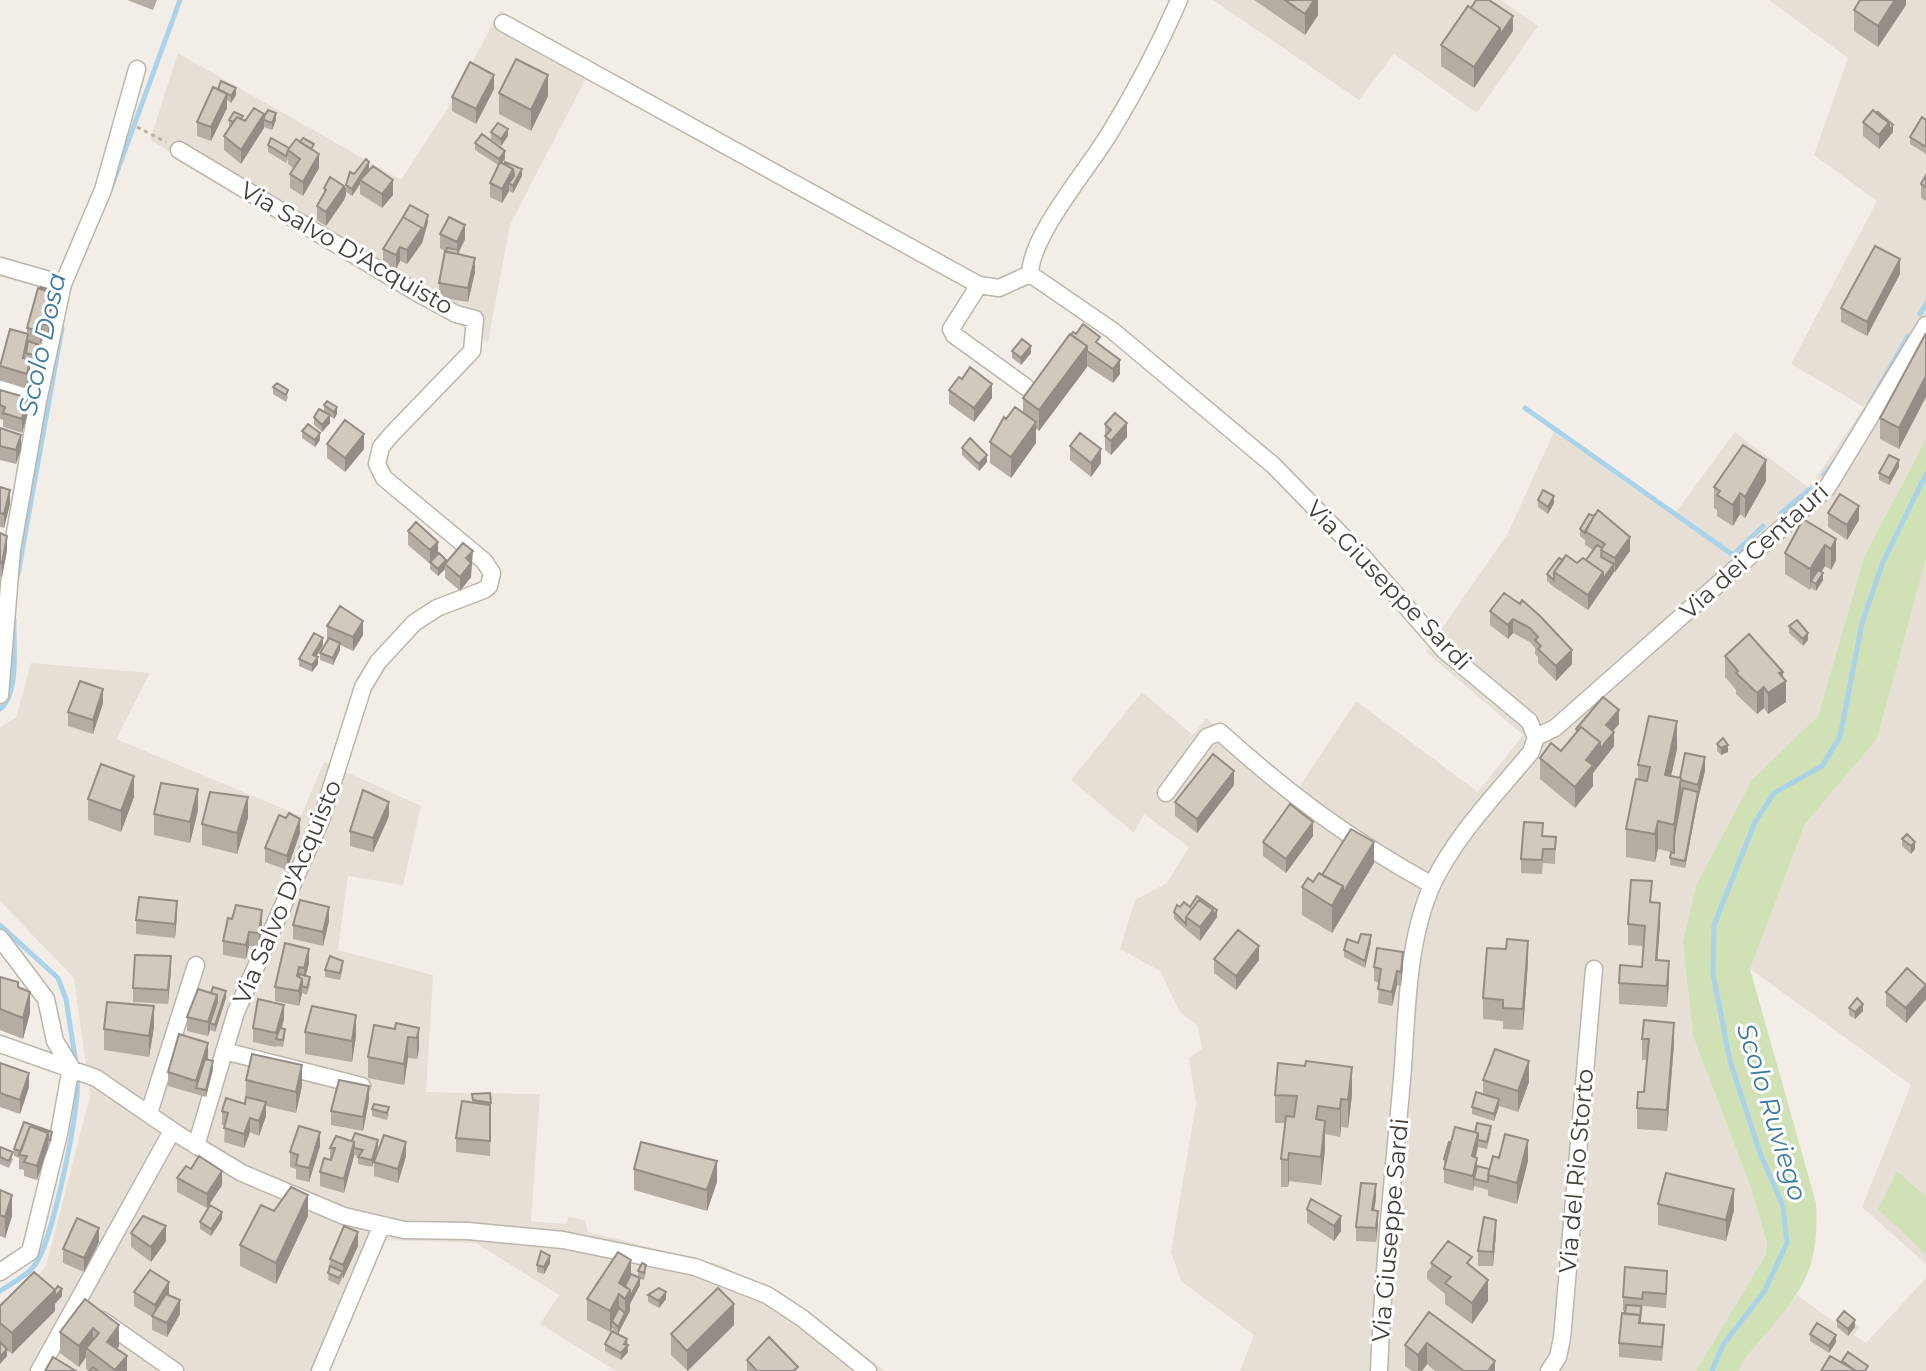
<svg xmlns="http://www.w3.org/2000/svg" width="1926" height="1371" font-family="Montserrat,sans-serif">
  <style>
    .residential { fill: #e5dfd6 }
    .green { fill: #d0e1b5 }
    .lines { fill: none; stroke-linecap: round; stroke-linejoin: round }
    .stream { stroke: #aad2e8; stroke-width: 5 }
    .minor-casing { stroke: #bcb5ab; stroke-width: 19 }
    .path { stroke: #bcb09e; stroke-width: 3; stroke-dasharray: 4 4; stroke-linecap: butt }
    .minor { stroke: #fff; stroke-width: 16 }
    .wall { fill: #b5ada3 }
    .shaded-wall { fill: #938d85 }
    .building { fill: #d2c9be; stroke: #938d85; stroke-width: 2 }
    .labels { text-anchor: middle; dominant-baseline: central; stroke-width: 6; stroke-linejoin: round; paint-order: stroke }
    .street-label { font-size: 24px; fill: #443e37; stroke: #fff }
    .water-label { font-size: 26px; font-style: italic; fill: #3b7a9d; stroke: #fff }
  </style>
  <rect width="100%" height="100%" fill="#f2eee7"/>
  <path class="residential" d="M1213 0H1501L1538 26 1477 113 1394 54 1359 100Z
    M1769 0H1926V439L1864 557 1818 716 1752 780 1683 943 1693 1036 1750 1185 1767 1243 1765 1256 1696 1371H1240L1254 1335 1181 1281 1171 1252 1196 1103 1189 1058 1202 1049 1198 1026 1180 1012 1160 971 1120 949 1135 900 1167 883 1189 847 1144 814 1134 833 1071 780 1142 692 1193 735 1206 718 1299 787 1356 701 1478 792 1523 735 1426 652 1508 533 1554 432 1673 516 1735 432 1809 488 1864 407 1791 364 1877 201 1814 155 1848 58Z
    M500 10 592 61 587 76 510 225 488 342 150 140 178 53 401 180 450 105Z
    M1926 559V1264L1862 1207 1911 1085 1750 969 1805 824 1877 739Z
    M31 663 150 673 116 739 301 816 324 762 421 806 403 885 348 876 338 950 433 975 426 1092 540 1094 531 1221 565 1224 569 1217 585 1220 588 1232 721 1265 808 1311 885 1371H616L540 1324 559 1295 476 1243 383 1240 328 1371H0V1302L29 1285 46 1266 90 1096 74 978 0 901V727L16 718Z
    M1926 1278V1371H1739L1743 1359 1797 1295 1834 1322 1844 1314 1860 1327 1854 1335 1866 1343Z"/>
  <path class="green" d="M1926 439V559L1877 739 1805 824 1750 969 1816 1203C1819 1263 1807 1286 1768 1331 1757 1344 1745 1355 1739 1371H1696L1765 1256 1767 1243 1750 1185 1693 1036 1683 943 1696 886 1752 780 1818 716 1864 557Z
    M1897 1171 1926 1197V1254L1878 1209Z"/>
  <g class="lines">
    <path class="stream" d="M110 191 180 0
      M1920 314 1926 304
      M1871 401 1908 336
      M1525 408 1733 555 1763 526
      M1824 475 1835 461
      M1781 513 1810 489
      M18 574 62 328
      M0 709C20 693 13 644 14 619
      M0 925 58 978 66 999 76 1064
      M0 1291C13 1282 30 1275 38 1260 54 1231 81 1106 77 1074
      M1712 1371 1723 1345 1764 1292 1787 1243 1783 1206 1760 1153 1730 1061 1713 974 1714 925 1755 822 1774 793 1822 766 1840 737 1862 623 1883 562 1926 474"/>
    <defs>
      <path id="minor" d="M503 23 979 285 999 288 1030 274
        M179 150 421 295 456 314 475 319 472 351 391 435 381 447 377 464 384 478 484 561 492 573 489 586 484 590 437 608 414 623 378 662 363 687 321 820 236 1012 196 1146
        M0 266 63 284
        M1030 274 1113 331 1273 465 1363 557 1444 650 1529 721 1536 737 1531 752C1497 793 1456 835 1433 883 1406 942 1407 1017 1402 1080 1393 1177 1383 1274 1379 1371
        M1030 274C1031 234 1090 167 1111 131 1136 90 1160 44 1179 0
        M979 285 951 329 954 335 1026 387
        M0 389 38 401
        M0 695 12 550 38 401 63 284 103 190 137 69
        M1536 737 1555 728 1827 488 1926 325
        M1166 793 1207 737 1220 732C1291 796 1349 839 1432 885
        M0 938 46 999 55 1041 71 1067
        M0 1044 96 1078 179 1135 242 1173 344 1216 404 1230 468 1231 563 1240 695 1267 767 1295 802 1318 868 1371
        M224 1051 362 1086
        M149 1113 196 965
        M0 1272 30 1252 59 1134 71 1067
        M102 1320 175 1371
        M39 1371 172 1131
        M320 1371 381 1227
        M1549 1371 1558 1357 1562 1338 1594 969"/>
    </defs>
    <use href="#minor" class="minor-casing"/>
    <path class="path" d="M137 127 166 142"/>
    <use href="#minor" class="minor"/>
  </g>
  <path class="wall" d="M127 0H157L153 10Z
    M1254 0H1318V15L1305 35Z
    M1906 0V5L1878 47 1854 31V10Z
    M1513 31 1474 88 1441 66V45Z
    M213 87 236 95 231 103 227 100V108L211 141 197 136V122Z
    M494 89 476 124 452 111V97Z
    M499 93 548 96 531 131 499 114Z
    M1876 113 1893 132 1879 149 1863 136V122Z
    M264 117 276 120 272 130 264 127 241 164 224 150V136L229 127V120L245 121Z
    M1926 120V154L1910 144V137Z
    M491 132 508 136 501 146 491 140Z
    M475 143 505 159 501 163 522 176 513 193 509 191 502 203 490 197V183L498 165 475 150Z
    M268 145 314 151 319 168 303 196 290 188V174L294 169 288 164V159L286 163 268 152Z
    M369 169 367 173 393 195 382 208 360 194V184L352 196 346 192 344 200 326 226 317 220V206L324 194V188H346V185L354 174Z
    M1926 175V201L1921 198V184Z
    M403 217 428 222 422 243 407 264 400 261 396 269 383 263V249Z
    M440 234 465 239 458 254 475 272 468 302 439 297V283L446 252 440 248Z
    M1900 274 1867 336 1841 322V308Z
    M38 288 57 299 56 308 53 307 50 315 51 330 48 339H42L40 345 35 344 39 352 36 363 30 361V374L27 388 0 380V365L27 334V328Z
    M1926 333 1899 449 1880 439V418Z
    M1070 334 1100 345 1120 374 1113 383 1087 366V367L1039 431 1036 429V443L1011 478 990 463V442L1006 419 1023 412V398Z
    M1012 351 1031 353 1021 365 1012 358Z
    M277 383 288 397 286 402 273 394V387Z
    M0 390 28 412 22 433 3 427V420L0 419Z
    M949 390 992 398 974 422 949 404Z
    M324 405 337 414 334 419 330 416V423L322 432 314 425V417L324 412Z
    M1105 424 1127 437 1111 455 1105 450Z
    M0 428 22 443 16 464 0 460Z
    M302 431 320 440 315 447 302 438Z
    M327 444 364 449 345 472 327 458Z
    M1070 446 1101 463 1091 477 1070 460Z
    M962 448 987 462 979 471 962 455Z
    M1899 467 1889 485 1879 480V473Z
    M1766 481 1745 518 1740 514 1733 526 1717 516V510L1714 508V487Z
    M0 487 10 504 4 528 0 527Z
    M1538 500 1554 503 1548 514 1538 507Z
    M1828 513 1859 520 1847 540 1828 527Z
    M1580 529 1630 551 1615 572H1614L1588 610 1554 587 1547 581V574L1563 560 1577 563 1586 560 1593 550 1585 545V540L1580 536Z
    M408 531 446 562 473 565 471 566V577L460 591 445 578V569L438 576 430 569V564L408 545Z
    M0 533 7 550 2 577H0Z
    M1836 539V560L1831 570 1825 566 1821 572 1823 580 1816 591 1811 588 1810 590 1785 574V553Z
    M1504 593 1572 664 1556 681 1538 663V657L1535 654V648L1530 642 1513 633 1508 639 1490 625V611Z
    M327 626 363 635 353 651 340 645V650L333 665 320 660V653L327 640Z
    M1789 626 1808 640 1803 646 1789 633Z
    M323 645 316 657 318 664 312 672 299 666V659Z
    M1725 656 1783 677 1786 702 1768 714 1764 708 1757 714 1736 694V690L1725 677Z
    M103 703 93 734 68 726V712Z
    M1619 724 1613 731 1614 746 1593 773V786L1575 808 1540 779V758L1561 751 1576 733V729Z
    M1717 744 1728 752 1721 755 1717 751Z
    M1677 749 1671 776 1680 778 1705 771 1698 799 1685 868 1670 865 1671 852 1658 849 1655 862 1626 857V829L1638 779V765Z
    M1234 785 1197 833 1175 816V802Z
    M134 797 121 832 88 820V799Z
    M198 810 190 843 154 835V814Z
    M389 816 373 852 350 846V831Z
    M248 818 237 854 202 845V824Z
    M300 833 287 870 265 862V848Z
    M1313 836 1286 873 1263 856V842Z
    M1543 836 1556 837 1555 864 1543 863 1542 874 1521 873V859Z
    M1902 839 1915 849 1911 854 1902 846Z
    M1374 863 1332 933 1302 915V887L1313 882 1322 875Z
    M1652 902 1660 924 1657 960 1669 982 1667 1007 1619 1004V983L1642 967 1644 946 1628 945V924Z
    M1180 907H1190L1217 917 1200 941 1174 919V912Z
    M177 915 175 938 136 934V920Z
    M232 919 262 924 259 947 249 946 246 959 223 955V941Z
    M329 921 323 946 293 939V925Z
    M1371 942 1365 968 1344 957V950L1358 943Z
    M285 943 309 963 306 976 310 984 307 995 302 993 299 1006 275 1001V987Z
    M1214 959 1259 960 1236 990 1214 973Z
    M1528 962 1523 1030 1503 1029V1021L1483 1019V998Z
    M1403 966 1401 986 1397 985 1392 1006 1378 1003 1379 983 1374 981V967Z
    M343 968 340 980 325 977V970Z
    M171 970 168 1004 133 1002V988Z
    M0 977 18 987 30 1013 23 1039 0 1030Z
    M1926 984V999L1906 1023 1886 1006V992Z
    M211 993 226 998 215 1032 210 1030 208 1036 187 1031V1017Z
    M1849 1008 1863 1011 1855 1019 1849 1015Z
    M284 1019 282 1029 285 1037 283 1047 276 1046V1047L253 1042V1028Z
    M154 1027 149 1057 104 1050V1029Z
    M419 1028V1049L417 1059 408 1058 404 1085 368 1078V1057Z
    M305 1032 356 1036 352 1062 305 1054Z
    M1642 1039 1674 1044 1667 1131 1637 1129V1108L1644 1092 1647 1060H1642Z
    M208 1057 207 1059 213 1069 206 1097 168 1086V1072Z
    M0 1063 29 1087 20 1114 0 1107Z
    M246 1080 302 1086 296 1113 266 1106V1116L259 1136 250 1132 244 1148 224 1142 225 1126 222 1125V1111L245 1104Z
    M1483 1080 1529 1082 1518 1112 1499 1106 1494 1121 1472 1114V1107L1483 1094Z
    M472 1094 491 1103 490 1156 456 1152V1138L472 1103Z
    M1275 1095H1352L1348 1128 1341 1127 1340 1137 1325 1134V1149L1321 1185 1289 1181 1288 1187H1281V1159L1285 1123H1275Z
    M369 1100 363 1131 331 1125V1111Z
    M372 1109 389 1114 387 1120 372 1116Z
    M1475 1132 1491 1133 1487 1149 1478 1147 1476 1157 1477 1166 1489 1169 1499 1158 1528 1161 1517 1204 1488 1196V1190L1474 1186 1473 1191 1444 1183V1159L1451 1142Z
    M52 1139 37 1180 24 1176V1170L19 1169V1158L14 1156V1149Z
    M352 1141 378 1147 372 1167 358 1164V1156L354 1155 344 1193 320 1186V1172L330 1160V1148Z
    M320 1146 309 1182 296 1179V1169L290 1167V1152Z
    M0 1147 13 1159 9 1168 0 1164Z
    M406 1156 398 1183 374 1176V1162Z
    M634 1169 717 1182 707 1211 634 1190Z
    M177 1178 222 1185 207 1208 177 1192Z
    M0 1190 12 1216 5 1238 0 1236Z
    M1376 1198 1374 1210 1378 1225 1376 1242 1356 1241V1227Z
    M1658 1204 1734 1210 1726 1241 1658 1225Z
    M1307 1209 1341 1231 1334 1241 1307 1223Z
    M274 1211 308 1216 276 1284 240 1266V1245Z
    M222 1219 211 1236 200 1229V1222Z
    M131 1233 166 1241 151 1262 131 1247Z
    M1496 1234 1493 1266H1478V1251Z
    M99 1242 84 1272 63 1263V1249Z
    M358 1246 339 1285 328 1280 330 1259Z
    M550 1263 544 1274 537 1272V1265Z
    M1431 1263 1472 1266 1488 1301 1472 1324 1445 1304V1294L1427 1279V1272L1431 1267Z
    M638 1271 646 1272 644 1280 640 1279V1285L630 1304V1311L618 1334 627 1339 628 1352 621 1360 605 1351V1344L618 1334 612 1328 610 1332 587 1320V1299L631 1274 638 1277Z
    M34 1272 62 1296 55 1303V1311L12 1354 7 1350V1356L0 1364V1306Z
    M1667 1285 1666 1308 1643 1306 1640 1323 1664 1339 1662 1361 1619 1357V1343L1625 1312 1623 1311V1297Z
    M134 1292 169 1295 180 1314 167 1337 152 1330V1317L134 1306Z
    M648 1295 666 1299 659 1308 648 1302Z
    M85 1299 119 1346 117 1349 127 1371H89L86 1369V1357L79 1367 60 1353V1332Z
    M1429 1312 1495 1371H1435L1427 1364 1422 1371H1412L1405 1366V1345Z
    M1837 1320 1855 1327 1848 1336 1837 1327Z
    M734 1325 688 1371 671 1355V1334Z
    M1810 1334 1836 1342 1829 1353 1810 1341Z
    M747 1360 798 1371H747Z"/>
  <path class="shaded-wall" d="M1314 0H1318V15L1305 35V14Z
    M1895 0H1906V5L1878 47V26Z
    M1513 16V31L1474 88V67L1500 28Z
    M494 75V89L476 124V109Z
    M548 75V96L531 131V110Z
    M236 88V95L231 103V96Z
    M227 94V108L211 141V127Z
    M276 113V120L272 130V123Z
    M264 114V128L241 164V150Z
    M1889 123 1893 125V132L1879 149V135Z
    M508 129V136L501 146V139Z
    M505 151V159L499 166V159Z
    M319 154V168L303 196V182Z
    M369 162V169L361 181 360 180V184L352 196V189Z
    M513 169V183H509V191L502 203V189Z
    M522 169V176L513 193V186Z
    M393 180V195L382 208V194Z
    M344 186 346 188V195L344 200 326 226V212Z
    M428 215V222L422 243V235Z
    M465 225V239L457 256V242Z
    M422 228V243L407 264V250Z
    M400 247V261L396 269V255Z
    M475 258V272L468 302V288Z
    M1900 259V274L1867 336V322Z
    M53 293V307L46 325 45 314Z
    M51 315V330L48 339V325Z
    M42 324V339L40 345V331Z
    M1031 346V353L1021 365V358Z
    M1087 346V367L1039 431V410Z
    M30 360V374L27 388V374Z
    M1120 360V374L1113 383V369Z
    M1926 376V397L1899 449V428Z
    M992 384V398L974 422V408Z
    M28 398V412L22 433V419Z
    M337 407V414L334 419V412Z
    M330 415V423L322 432V425Z
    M1036 422V443L1011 478V457Z
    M1127 423V437L1111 455V441Z
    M320 433V440L315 447V440Z
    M364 434V449L345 472V458Z
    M21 435V449L16 464V450Z
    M1101 449V463L1091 477V463Z
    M987 455V462L979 471V464Z
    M1766 460V481L1745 518V497Z
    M1899 460V467L1889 485V478Z
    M10 490V504L4 528V514Z
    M1740 493V514L1733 526V505Z
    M1554 496V503L1548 514V507Z
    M1859 506V520L1847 540V525Z
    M7 536V550L2 577V563Z
    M1630 537V551L1615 572V558Z
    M1836 539V560L1831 570V549Z
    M438 542V556L430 564V550Z
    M1825 545V566L1814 583 1811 581 1810 590V569Z
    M473 551 471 577 460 591V577L466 558Z
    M446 560V566L445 564V569L438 576V569Z
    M1614 564V572L1588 610V595L1603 572Z
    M1823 573V580L1816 591V584Z
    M1513 619V633L1508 639V625Z
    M363 621V635L353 651V637Z
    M1808 633V640L1803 646V639Z
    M323 638V645L313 662V655Z
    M340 643V650L333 665V658Z
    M1572 650V664L1556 681V666Z
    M318 657V664L312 672V665Z
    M1783 672V683L1786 681V702L1768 714V693L1779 673Z
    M1764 687V708L1757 714V693Z
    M103 689V703L93 734V720Z
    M1619 710V724L1606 739V725Z
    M1677 721V749L1665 803V775Z
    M1614 732V746L1593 773V786L1575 808V787L1586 760 1600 742Z
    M1728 745V752L1721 755V748Z
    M1705 757V771L1698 799 1685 868V861L1698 792V785Z
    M1234 771V785L1197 833V819Z
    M134 776V797L121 832V811Z
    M1681 778V806L1674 853V825Z
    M198 789V810L190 843V822Z
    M248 797V818L237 854V833Z
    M389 802V816L373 852V838Z
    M300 819V833L287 870V856Z
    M1658 821V849L1655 862V834Z
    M1313 822V836L1286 873V859Z
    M1374 842V863L1332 933V906L1343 886Z
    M1915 842V849L1911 854V846Z
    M177 901V915L175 938V924Z
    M1660 903V924L1656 981V960Z
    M329 907V921L323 946V932Z
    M262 910V924L259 947V933Z
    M1213 910H1217V917L1200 941V927Z
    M249 932V946L246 959V945Z
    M1371 935V942L1365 968V961Z
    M1528 941V962L1523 1030V1009Z
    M1259 946V960L1236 990V976Z
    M309 949V963L304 982V968Z
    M1403 952V966L1401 986V972Z
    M171 956V970L168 1004V990Z
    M1669 961V982L1667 1007V986Z
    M1397 971V985L1392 1006V992Z
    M302 979V993L299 1006V991Z
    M1926 985V999L1906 1023V1008Z
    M226 991V998L215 1032V1025Z
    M30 992V1013L23 1039V1018Z
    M217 995V1009L210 1023V1030L208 1036V1022Z
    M1863 1004V1011L1855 1019V1012Z
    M284 1005V1019L278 1039H276V1047V1033Z
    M154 1006V1027L149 1057V1036Z
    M356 1015V1036L352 1062V1041Z
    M1674 1023V1044L1667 1131V1110Z
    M419 1028V1049L417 1059V1038Z
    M408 1037V1058L404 1085V1064Z
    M208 1043V1057L198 1088H196V1081Z
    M213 1061V1069L206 1097V1090Z
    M1529 1061V1082L1518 1112V1091Z
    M302 1065V1086L296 1113V1092Z
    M1352 1067V1095L1348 1128V1100Z
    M29 1073V1087L20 1114V1100Z
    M369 1086V1100L363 1131V1117Z
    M1341 1099V1127L1340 1137V1109Z
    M1499 1099V1106L1494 1121V1114Z
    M266 1102V1116L259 1136V1121Z
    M250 1118V1132L244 1148V1134Z
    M1325 1121V1149L1321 1185V1157Z
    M320 1132V1146L309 1182V1168Z
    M48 1133V1147L37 1180V1166Z
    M1478 1133V1147L1472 1170V1156Z
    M378 1140V1147L372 1167V1160Z
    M1528 1140V1161L1517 1204V1183Z
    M354 1142V1156L344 1193V1179Z
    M406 1142V1156L398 1183V1169Z
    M1289 1153V1181L1288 1187V1160Z
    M1477 1158V1172L1474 1179 1473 1191V1176Z
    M717 1161V1182L707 1211V1190Z
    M222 1171V1185L207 1208V1194Z
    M1376 1184V1198L1372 1224V1210Z
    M1734 1189V1210L1726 1241V1220Z
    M12 1195V1216L5 1238V1217Z
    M308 1195V1216L276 1284V1263Z
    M1378 1211V1225L1376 1242V1228Z
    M222 1212V1219L211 1236V1229Z
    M1341 1216V1231L1334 1241V1226Z
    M1496 1220V1234L1493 1266V1252Z
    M166 1226V1241L151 1262V1247Z
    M99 1228V1242L84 1272V1258Z
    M358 1232V1246L343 1279V1265Z
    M550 1256V1263L544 1274V1267Z
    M631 1260V1281L619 1295V1283Z
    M640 1278V1285L630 1304V1311L625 1320V1299Z
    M1488 1280V1301L1472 1324V1303Z
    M169 1282V1296L155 1317V1305Z
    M62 1289V1296L55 1304V1297Z
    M55 1290V1311L12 1354V1333Z
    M666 1292V1299L659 1308V1301Z
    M619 1294V1315L612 1321V1328L610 1332V1311Z
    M180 1300V1314L167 1337V1323Z
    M734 1304V1325L687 1371V1351Z
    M625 1313V1320L618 1334V1327Z
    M1855 1320V1327L1848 1336V1329Z
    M119 1325V1346L107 1363V1342Z
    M93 1328V1349L86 1348V1357L79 1367V1346Z
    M1836 1335V1342L1829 1353V1346Z
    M627 1339 628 1352 621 1360V1353L624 1344Z
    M1427 1343V1364L1422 1371H1418V1355Z
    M7 1349V1356L0 1364V1357Z
    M127 1356V1371H115V1370Z
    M1495 1361V1371H1488Z"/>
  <path class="building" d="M1285 0H1314L1305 14Z
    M1476 0H1489L1513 16 1500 35V28L1471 8Z
    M1860 0H1895L1878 26 1854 10Z
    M1468 6 1500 28 1474 67 1441 45Z
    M516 59 548 75 531 110 499 93Z
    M470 62 494 75 476 109 452 97Z
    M221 81 236 88 231 96 218 89Z
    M213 87 227 94 211 127 197 122Z
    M254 108 264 114 241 150 224 136 237 117 245 121Z
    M268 110 276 113 272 123 264 120V117Z
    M1873 110 1889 123 1879 135 1863 122Z
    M234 112 243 116 241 119 237 117 233 122 229 120Z
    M1878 112 1893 125 1889 130V123L1876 113Z
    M1922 117 1926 120V147L1910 137Z
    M498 123 508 129 501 139 491 132Z
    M482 134 505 151 499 159 475 143Z
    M271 138 289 148 286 156 268 145Z
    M303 138 314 144 311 149 300 142Z
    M296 139 319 154 303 182 290 174 300 159 288 150Z
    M366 159 369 162 352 189 346 185 350 172 354 174Z
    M500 162 513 169 502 189 490 183Z
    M505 162 522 169 513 186 509 183 514 176 513 169 505 164Z
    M373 166 393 180 382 194 360 180Z
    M1926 175V187L1921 184Z
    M330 177 344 186 326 212 317 206 326 190 324 188Z
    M410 205 428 215 422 235V228L403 217Z
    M403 217 422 228 407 250 400 247 396 255 383 249Z
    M449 217 465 225 457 242 440 234Z
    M1875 246 1900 259 1867 322 1841 308Z
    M447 248 458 250V254L446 252Z
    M445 251 475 258 468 288 439 283Z
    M41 287 57 292 56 301 53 300V293L40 289Z
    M38 288 53 293 45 314 51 315 48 325 42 324 40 331 27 328Z
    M1083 324 1100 337 1096 342 1120 360 1113 369 1087 351V346L1071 335 1073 332 1076 334Z
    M10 329 28 334 23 358 30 360 27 374 0 366Z
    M1926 333V376L1899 428 1880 418Z
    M1070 334 1087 346 1039 410 1023 398Z
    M1022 339 1031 346 1021 358 1012 351Z
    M28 341 39 345 36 356 26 353Z
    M970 367 992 384 974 408 949 390 959 377 962 379Z
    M277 383 288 390 286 395 273 387Z
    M0 390 28 398 22 419 3 413 5 407 0 405Z
    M327 401 337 407 334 412 324 405Z
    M1015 407 1036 422 1011 457 990 442 1004 417 1006 419Z
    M319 409 330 415 322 425 314 417Z
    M1115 413 1127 423 1111 441 1105 436 1111 430 1105 424Z
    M345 420 364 434 345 458 327 444Z
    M308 424 320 433 315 440 302 431Z
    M0 428 21 435 16 450 0 446Z
    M1080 433 1101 449 1091 463 1070 446Z
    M970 438 987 455 979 464 962 448Z
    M1743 445 1766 460 1745 497 1740 493 1733 505 1717 495 1720 491 1714 487Z
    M1889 455 1899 460 1889 478 1879 473Z
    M0 487 10 490 4 514 0 513Z
    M1543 490 1554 496 1548 507 1538 500Z
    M1840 494 1859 506 1847 525 1828 513Z
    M1598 510 1630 537 1615 558 1601 550 1605 544 1585 531Z
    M1589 514 1594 516 1585 533 1580 529Z
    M1803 519 1836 539 1831 549 1825 545 1810 569 1785 553Z
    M416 522 438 542 430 550 408 531Z
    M0 533 7 536 2 563H0Z
    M463 543 473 551 466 558 471 563 460 577 445 564Z
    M1597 545 1602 548 1601 557 1614 564 1603 579V572L1586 560Z
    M439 553 446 560 438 569 430 562Z
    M1566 555 1577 563 1583 558 1603 572 1588 595 1554 572Z
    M1559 558 1563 560 1554 572V580L1547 574Z
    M1818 570 1823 573 1816 584 1811 581Z
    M1504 593 1520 604 1522 600 1540 616 1572 650 1556 666 1538 649 1541 646 1535 640 1538 637 1530 628 1513 619 1508 625 1490 611Z
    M340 606 363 621 353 637 327 626Z
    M1797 620 1808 633 1803 639 1789 626Z
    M314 633 323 638 313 655 318 657 312 665 299 659Z
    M1749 634 1783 672 1779 673 1786 681 1768 693 1764 687 1757 693 1736 673 1738 671 1725 656Z
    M329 638 340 643 333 658 320 653Z
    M80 681 103 689 93 720 68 712Z
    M1603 697 1619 710 1606 725 1614 732 1600 749V742L1581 727 1578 731 1576 729Z
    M1649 716 1677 721 1665 775 1681 778 1674 825 1658 821 1655 834 1626 829 1636 779 1647 781 1650 767 1638 765Z
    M1581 727 1600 742 1586 760 1593 765 1575 787 1540 758 1551 743 1561 751Z
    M1723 738 1728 745 1721 748 1717 744Z
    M1685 753 1705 757 1698 785 1681 780V778H1680Z
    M1213 754 1234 771 1197 819 1175 802Z
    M101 764 134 776 121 811 88 799Z
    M161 783 198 789 190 822 154 814Z
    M1683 788 1698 792 1685 861 1670 858 1671 852 1674 853V837Z
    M363 790 389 802 373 838 350 831Z
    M210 792 248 797 237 833 202 824Z
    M1290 804 1313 822 1286 859 1263 842Z
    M289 813 300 819 287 856 265 848 279 815 286 818Z
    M1524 822 1543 823 1542 836 1556 837 1555 849H1543L1542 860 1521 859Z
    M1351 829 1374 842 1343 893V886L1322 875Z
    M1907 834 1915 842 1911 846 1902 839Z
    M1319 873 1343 886 1332 906 1302 887 1308 878 1313 882Z
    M1631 880 1652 881 1650 902 1660 903 1656 960 1669 961 1667 986 1619 983 1620 965 1642 967 1645 926 1628 924Z
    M1197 896 1217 910 1213 916V910L1199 900 1186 917V924L1174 912 1177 905 1180 907 1184 902 1190 907Z
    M139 897 177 901 175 924 136 920Z
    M300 900 329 907 323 932 293 925Z
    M1199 900 1213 910 1200 927 1186 917Z
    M236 905 262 910 259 933 249 932 246 945 223 941 228 918 232 919Z
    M1238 930 1259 946 1236 976 1214 959Z
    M1361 934 1371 935 1365 961 1344 950 1347 939 1358 943Z
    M1507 939 1528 941 1523 1009 1503 1008V1000L1483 998 1487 948 1506 949Z
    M285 943 309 949 304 968 299 967 297 976 302 979 299 991 275 987Z
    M1377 948 1403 952 1401 972 1397 971 1392 992 1378 989 1381 969 1374 967Z
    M135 955 171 956 168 990 133 988Z
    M330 956 343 961 340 973 325 970Z
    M1907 968 1926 985 1906 1008 1886 992Z
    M299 974 310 977 307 988 302 986V979L299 977Z
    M0 977 18 982V987L30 992 23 1018 0 1009Z
    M213 987 226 991 215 1025 210 1023 217 1002V995L211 993Z
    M198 989 217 995 208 1022 187 1017Z
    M1857 998 1863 1004 1855 1012 1849 1008Z
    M258 999 284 1005 276 1033 253 1028Z
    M107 1002 154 1006 149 1036 104 1029Z
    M312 1006 356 1015 352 1041 305 1032Z
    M1644 1020 1674 1023 1667 1110 1637 1108 1638 1092H1644L1649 1039H1642Z
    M396 1023 419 1028 417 1038 408 1037 404 1064 368 1057 374 1025 395 1029Z
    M280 1028 285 1029 283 1040 276 1039Z
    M179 1034 208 1043 196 1081 168 1072Z
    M1495 1049 1529 1061 1518 1091 1483 1080Z
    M252 1054 302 1065 296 1092 246 1080Z
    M205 1059 213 1061 206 1090 196 1088Z
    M1306 1061 1352 1067 1348 1100 1341 1099 1340 1109 1318 1106 1316 1119 1325 1121 1321 1157 1289 1153 1288 1160 1281 1159 1286 1116 1294 1117 1297 1096 1275 1095 1278 1063 1305 1066Z
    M0 1063 29 1073 20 1100 0 1093Z
    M339 1080 369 1086 363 1117 331 1111Z
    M1476 1092 1499 1099 1494 1114 1472 1107Z
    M490 1093 491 1103 473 1100 472 1094Z
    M246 1097 266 1102 259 1121 250 1118 244 1134 224 1128 228 1113 222 1111 226 1098 245 1104Z
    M462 1101 490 1105V1141L456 1138Z
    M374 1104 389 1107 387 1113 372 1109Z
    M24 1122 52 1132 50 1140 48 1139V1133L30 1126 21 1151 14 1149Z
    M1477 1123 1491 1126 1487 1142 1478 1140V1133L1475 1132Z
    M30 1126 48 1133 37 1166 24 1162 27 1156 19 1155Z
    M299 1126 320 1132 309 1168 296 1165 298 1155 290 1152Z
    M1455 1127 1478 1133 1472 1156 1477 1158 1473 1176 1444 1169Z
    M355 1133 378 1140 372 1160 358 1157 363 1150 354 1148V1142L352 1141Z
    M1505 1134 1528 1140 1517 1183 1488 1175 1493 1156 1499 1158Z
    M384 1135 406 1142 398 1169 374 1162Z
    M336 1136 354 1142 344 1179 320 1172 324 1158 331 1160 335 1148H330Z
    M641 1142 717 1161 707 1190 634 1169Z
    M1449 1142H1451L1446 1160 1444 1159Z
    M0 1147 13 1152 9 1161 0 1157Z
    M199 1156 222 1171 207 1194 177 1178 186 1166 191 1169Z
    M1477 1166 1489 1169 1488 1182 1474 1179Z
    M1666 1173 1734 1189 1726 1220 1658 1204Z
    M1361 1183 1376 1184 1372 1210 1378 1211 1376 1228 1356 1227Z
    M291 1187 308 1195 276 1263 240 1245 261 1205 274 1211Z
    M0 1190 12 1195 5 1217 0 1215Z
    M1311 1199 1341 1216 1334 1226 1307 1209Z
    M210 1205 222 1212 211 1229 200 1222Z
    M143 1216 166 1226 151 1247 131 1233Z
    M1484 1217 1496 1220 1493 1252 1478 1251Z
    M77 1218 99 1228 84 1258 63 1249Z
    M344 1226 358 1232 343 1265 330 1259Z
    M1448 1241 1472 1257 1467 1263 1488 1280 1472 1303 1445 1283 1451 1277 1431 1263Z
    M541 1251 550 1256 544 1267 537 1265Z
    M618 1252 631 1260 619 1283 630 1290 625 1299 619 1294 610 1311 587 1299Z
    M642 1263 646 1265 644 1273 638 1271Z
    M330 1266 343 1272 339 1278 328 1273Z
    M1625 1267 1667 1271 1666 1294 1643 1292 1642 1299 1623 1297Z
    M150 1270 169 1282 155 1305 134 1292Z
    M34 1272 55 1290 12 1333 0 1323V1306Z
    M631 1274 640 1278 630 1297V1290L625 1286Z
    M58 1286 62 1289 55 1297V1290Z
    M659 1288 666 1292 659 1301 648 1295Z
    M718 1288 734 1304 687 1351 671 1334Z
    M166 1294 180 1300 167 1323 152 1316Z
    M85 1299 119 1325 107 1342 127 1356 115 1370 86 1348 99 1333 93 1328 79 1346 60 1332Z
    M1626 1305 1641 1306 1640 1322V1315L1625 1314Z
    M619 1308 625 1313 618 1327 612 1321Z
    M1844 1311 1855 1320 1848 1329 1837 1320Z
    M1429 1312 1495 1361 1488 1371H1464L1427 1343 1418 1355 1405 1345Z
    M1622 1313 1640 1315 1639 1323 1664 1325 1662 1347 1619 1343Z
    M1817 1323 1836 1335 1829 1346 1810 1334Z
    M612 1331 627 1339 624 1344 628 1345 621 1353 605 1344Z
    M769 1337 798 1367 793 1371H757L747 1360Z
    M0 1342 7 1349 0 1357Z
    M1848 1352 1868 1366 1865 1371H1856L1842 1361Z
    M1830 1356 1856 1371H1821Z
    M53 1357 76 1371H45Z
    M93 1367 98 1371H89Z"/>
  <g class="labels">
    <g class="street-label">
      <text transform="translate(347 248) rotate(30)">Via Salvo D'Acquisto</text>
      <text transform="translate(1754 551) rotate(-42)">Via dei Centauri</text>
      <text transform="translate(1389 585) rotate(46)">Via Giuseppe Sardi</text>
      <text transform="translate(287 892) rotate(-67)">Via Salvo D'Acquisto</text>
      <text transform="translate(1576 1171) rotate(-85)">Via del Rio Storto</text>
      <text transform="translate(1390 1230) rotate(-85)">Via Giuseppe Sardi</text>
    </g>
    <g class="water-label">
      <text transform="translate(42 344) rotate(-78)">Scolo Dosa</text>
      <text transform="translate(1772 1112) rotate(73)">Scolo Ruviego</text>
    </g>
  </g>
</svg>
